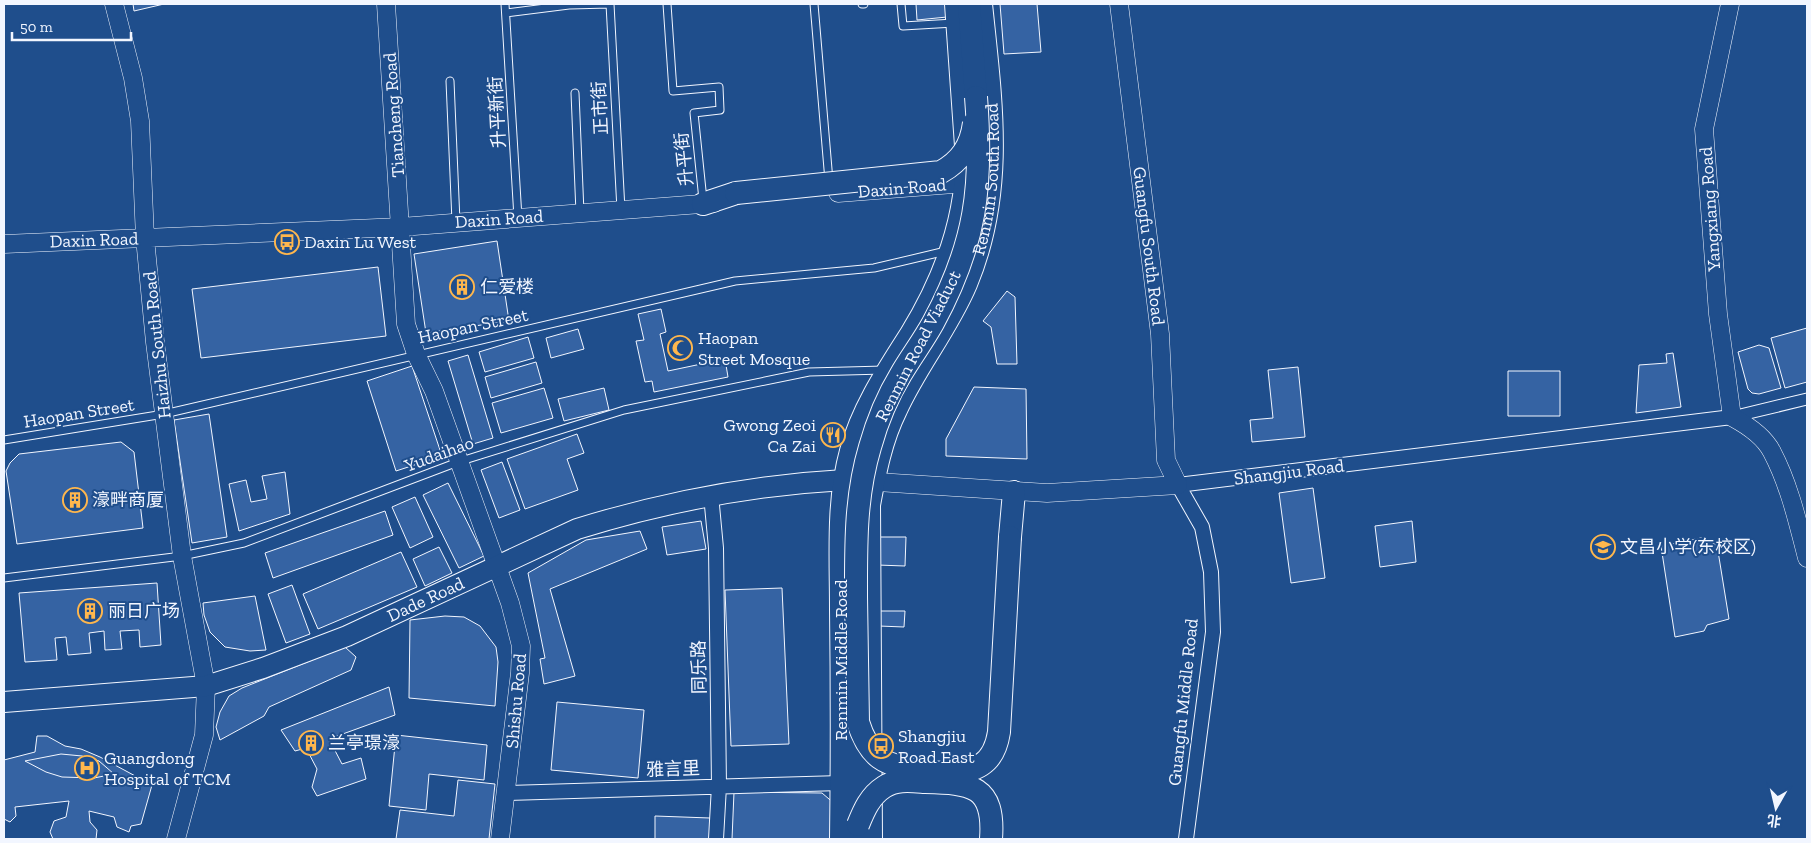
<svg xmlns="http://www.w3.org/2000/svg" width="1811" height="843" font-family="'Zilla Slab','Noto Sans SC',serif">
  <style>
    .building { fill: #3563a3; stroke: #f2f6ff }
    .lines { fill: none; stroke-linecap: round; stroke-linejoin: round }
    .service-casing { stroke: #f2f6ff; stroke-width: 9 }
    .pedestrian-casing { stroke: #f2f6ff; stroke-width: 13 }
    .minor-casing { stroke: #f2f6ff; stroke-width: 16 }
    .tertiary-casing { stroke: #f2f6ff; stroke-width: 19 }
    .secondary-casing { stroke: #f2f6ff; stroke-width: 22 }
    .primary-casing { stroke: #f2f6ff; stroke-width: 24 }
    .service { stroke: #1f4e8c; stroke-width: 7 }
    .pedestrian { stroke: #1f4e8c; stroke-width: 11 }
    .minor { stroke: #1f4e8c; stroke-width: 14 }
    .tertiary { stroke: #1f4e8c; stroke-width: 18 }
    .secondary { stroke: #1f4e8c; stroke-width: 20 }
    .primary { stroke: #1f4e8c; stroke-width: 22 }
    .primary-bridge-casing { stroke: #f2f6ff; stroke-width: 24; stroke-linecap: butt }
    .primary-bridge { stroke: #1f4e8c; stroke-width: 22 }
    .labels { text-anchor: middle; dominant-baseline: central; stroke-width: 4; stroke-linejoin: round; paint-order: stroke }
    .street-label { font-size: 18px; fill: #f2f6ff; stroke: #1f4e8c }
    .poi-label { font-size: 18px; fill: #f2f6ff; stroke: #1f4e8c; text-anchor: start }
  </style>
  <rect width="100%" height="100%" fill="#1f4e8c"/>
  <path class="building" d="M133 4H164L134 11Z
    M916 4H946L947 17 917 20Z
    M1000 4H1037L1041 52 1004 54Z
    M497 241 509 321 426 333 414 254Z
    M378 267 386 336 201 358 192 289Z
    M1007 291 1015 297 1017 364H997L991 327 983 321Z
    M661 309 666 332 660 334 668 371 725 359 728 377 654 392 652 381 645 382 636 341 644 340 638 314Z
    M1807 328V382L1785 388 1771 338Z
    M578 329 584 349 551 358 546 338Z
    M528 337 534 358 485 372 479 352Z
    M1759 345 1769 348 1781 388 1759 394 1752 393 1748 389 1738 352Z
    M1673 353 1681 407 1636 413 1639 365 1667 363 1666 354Z
    M468 355 493 438 473 444 448 361Z
    M536 362 542 383 491 398 485 377Z
    M412 366 442 456 396 471 367 381Z
    M1298 367 1305 437 1252 442 1250 420 1273 418 1268 370Z
    M1508 371H1560V416H1508Z
    M974 387 1026 389 1027 459 946 456V439Z
    M544 388 553 418 501 433 492 403Z
    M604 388 609 410 564 421 558 399Z
    M209 414 227 537 192 543 174 420Z
    M577 434 584 453 567 459 578 490 525 509 507 459Z
    M121 442 134 452 143 528 17 544 6 471 10 463 19 454Z
    M502 462 520 510 499 518 481 470Z
    M285 472 290 514 239 531 229 484 246 480 251 502 267 499 262 476Z
    M448 483 484 556 459 568 423 495Z
    M1313 488 1325 578 1291 583 1279 493Z
    M415 497 433 537 410 548 392 507Z
    M385 511 393 535 273 578 265 553Z
    M701 521 706 549 667 555 662 527Z
    M1412 521 1416 562 1380 567 1375 526Z
    M640 531 647 549 550 589 575 676 544 684 540 659 545 658 528 573 586 540Z
    M878 537H906L905 566 877 565Z
    M1701 538 1717 545 1729 619 1707 625 1704 631 1675 637 1661 546Z
    M439 547 452 573 425 586 413 559Z
    M401 552 417 587 318 629 303 594Z
    M157 583 161 645 140 647 139 630 120 631 122 649 105 650 104 631 89 633 91 653 68 655 66 637 55 638 57 660 25 662 19 593Z
    M292 585 310 634 286 643 268 594Z
    M782 588 789 744 731 746 725 590Z
    M255 596 266 650 250 651 225 647 210 632 204 615 203 603Z
    M880 611H905L904 627 879 626Z
    M445 616 464 617 480 626 496 647 498 662 495 706 409 698 410 620Z
    M345 647 356 657 351 670 269 707 264 716 220 740 216 727 220 712 229 696 242 688Z
    M389 687 395 715 329 739 342 764 361 758 366 779 317 796 312 787 317 769 306 748 295 751 281 730Z
    M557 702 644 710 638 778 551 770Z
    M396 735 487 745 484 780 429 774 426 810 389 806Z
    M37 736H47L65 746 81 749 100 757 152 785 141 824 131 826 129 832 117 827 114 817 89 811 90 822 97 830 96 839H53L50 832 54 821 66 817 69 801 15 807 16 816 10 822 4 819V760L35 752Z
    M61 754 82 756 99 761 114 774 94 778 62 777 46 772 25 761Z
    M458 780 495 784 489 839H396L400 810 454 816Z
    M734 792 822 793 836 805 835 839H732Z
    M655 816 710 818V839H655Z"/>
  <g class="lines">
    <defs>
      <path id="service" d="M505 4 518 218
        M667 4 673 91 719 87 720 110 694 113 703 200
        M814 4 829 181
        M862 4H864
        M901 4 903 26 954 23
        M506 13 569 5 610 4 621 210
        M450 81 456 222
        M575 93 580 213
        M4 440 164 414 735 281 874 268 946 251
        M4 578 182 556 244 543 458 462 624 410 809 372 884 370"/>
      <path id="pedestrian" d="M1732 417 1807 399"/>
      <path id="minor" d="M711 495 716 548 719 786 716 839
        M506 793 841 783
        M1186 839 1213 632 1211 572 1202 527 1178 485 1732 417"/>
      <path id="tertiary" d="M114 4 133 78 140 121 145 238 155 342 182 556 206 686 204 735 176 839
        M386 4 406 324 416 354 434 391 510 603 521 646 520 673 500 839
        M1730 4 1704 129 1718 314 1732 417C1747 425 1764 436 1772 452 1789 484 1798 523 1807 558
        M838 193 979 182
        M4 244 401 227 714 203
        M862 481 1047 493 1178 485 1166 460 1160 334 1119 4"/>
      <g id="secondary">
        <path id="s1" d="M4 702 206 686 263 668 347 636 577 529C664 502 753 485 844 480"/>
        <path d="M840 839C841 762 841 686 840 609 840 557 836 501 850 451 861 409 887 370 910 334 943 280 965 222 966 160L955 4"/>
        <path id="s2" d="M872 839 870 505C876 472 882 440 897 410 917 366 948 329 967 284 1006 191 992 101 982 4"/>
      </g>
      <path id="primary" d="M969 4 976 97
        M703 204 736 193
        M1010 537 1014 492
        M858 839V722"/>
    </defs>
    <use href="#service" class="service-casing"/>
    <use href="#pedestrian" class="pedestrian-casing"/>
    <use href="#minor" class="minor-casing"/>
    <use href="#tertiary" class="tertiary-casing"/>
    <use href="#secondary" class="secondary-casing"/>
    <use href="#primary" class="primary-casing"/>
    <use href="#service" class="service"/>
    <use href="#pedestrian" class="pedestrian"/>
    <use href="#minor" class="minor"/>
    <use href="#tertiary" class="tertiary"/>
    <use href="#secondary" class="secondary"/>
    <use href="#primary" class="primary"/>
    <defs>
      <path id="primary-bridge" d="M976 97C983 186 976 244 933 323 923 341 911 357 901 374 887 397 877 422 870 447 855 497 856 546 856 597 857 638 857 680 858 722 862 735 868 749 880 758 899 772 960 779 981 765 992 758 997 745 999 732L1010 537
        M736 193 941 172C961 161 971 146 974 123
        M858 825C864 810 870 796 884 787 896 779 911 781 925 782 971 783 995 785 991 839"/>
    </defs>
    <use href="#primary-bridge" class="primary-bridge-casing"/>
    <use href="#primary-bridge" class="primary-bridge"/>
  </g>
  <defs>
    <symbol id="bus-ring" viewBox="-11 -11 22 22"><circle r="9.5" fill="#1f4e8c" stroke="#ffb74d" stroke-width="1.5"/><path d="M-5-6H5V4H4V6H2V4H-2V6H-4V4H-5ZM-3.5-4V0h7V-4ZM-3.5 1.2v1.5H-2V1.2ZM2 1.2v1.5H3.5V1.2Z" fill="#ffb74d"/></symbol>
    <symbol id="building-ring" viewBox="-11 -11 22 22"><circle r="9.5" fill="#1f4e8c" stroke="#ffb74d" stroke-width="1.5"/><path d="M-4-6H4V6H1V3H-1V6H-4ZM-2.5-4.3h1.7v1.8h-1.7ZM.8-4.3h1.7v1.8H.8ZM-2.5-1h1.7V.8h-1.7ZM.8-1h1.7V.8H.8Z" fill="#ffb74d"/></symbol>
    <symbol id="mosque-ring" viewBox="-11 -11 22 22"><circle r="9.5" fill="#1f4e8c" stroke="#ffb74d" stroke-width="1.5"/><path d="M3.5-4.9A6 6 0 1 0 3.5 4.9A5 5 0 1 1 3.5-4.9Z" fill="#ffb74d"/></symbol>
    <symbol id="restaurant-ring" viewBox="-11 -11 22 22"><circle r="9.5" fill="#1f4e8c" stroke="#ffb74d" stroke-width="1.5"/><path d="M-5-6h1v4h1v-4h1v4h1v-4h1v5L-1.5 .5V6h-2V.5L-5-1ZM5-6V6H3V1.5H1.5Q1.5-4 5-6Z" fill="#ffb74d"/></symbol>
    <symbol id="school-ring" viewBox="-11 -11 22 22"><circle r="9.5" fill="#1f4e8c" stroke="#ffb74d" stroke-width="1.5"/><path d="M0-5L7-2L0 1L-7-2ZM-4 1L0 2.5L4 1V4Q0 6-4 4Z" fill="#ffb74d"/></symbol>
    <symbol id="hospital-ring" viewBox="-11 -11 22 22"><circle r="9.5" fill="#1f4e8c" stroke="#ffb74d" stroke-width="1.5"/><path d="M-5-5h3v3.5h4V-5h3V5h-3V1.5h-4V5h-3Z" fill="#ffb74d"/></symbol>
  </defs>
  <g fill-rule="evenodd">
    <use href="#bus-ring" x="273" y="228" width="28" height="28"/>
    <use href="#building-ring" x="448" y="273" width="28" height="28"/>
    <use href="#mosque-ring" x="666" y="334" width="28" height="28"/>
    <use href="#restaurant-ring" x="819" y="421" width="28" height="28"/>
    <use href="#building-ring" x="61" y="486" width="28" height="28"/>
    <use href="#school-ring" x="1589" y="533" width="28" height="28"/>
    <use href="#building-ring" x="76" y="597" width="28" height="28"/>
    <use href="#building-ring" x="297" y="729" width="28" height="28"/>
    <use href="#bus-ring" x="867" y="732" width="28" height="28"/>
    <use href="#hospital-ring" x="73" y="754" width="28" height="28"/>
  </g>
  <g class="labels">
    <g class="street-label">
      <text transform="translate(600 108) rotate(-93)">正市街</text>
      <text transform="translate(497 112) rotate(-93)">升平新街</text>
      <text transform="translate(394 115) rotate(-94)">Tiancheng Road</text>
      <text transform="translate(684 159) rotate(-96)">升平街</text>
      <text stroke="none"><textPath href="#s2" startOffset="685">Renmin South Road</textPath></text>
      <text transform="translate(902 188) rotate(-5)">Daxin Road</text>
      <text transform="translate(1710 209) rotate(-94)">Yangxiang Road</text>
      <text transform="translate(499 219) rotate(-4)">Daxin Road</text>
      <text transform="translate(94 240) rotate(-2)">Daxin Road</text>
      <text transform="translate(1149 246) rotate(83)">Guangfu South Road</text>
      <text transform="translate(473 326) rotate(-12)">Haopan Street</text>
      <text transform="translate(157 345) rotate(-96)">Haizhu South Road</text>
      <text transform="translate(918 346) rotate(-63)">Renmin Road Viaduct</text>
      <text transform="translate(79 413) rotate(-9)">Haopan Street</text>
      <text transform="translate(439 454) rotate(-20)">Yudaihao</text>
      <text transform="translate(1289 472) rotate(-7)">Shangjiu Road</text>
      <text stroke="none"><textPath href="#s1" startOffset="439">Dade Road</textPath></text>
      <text transform="translate(841 660) rotate(-90)">Renmin Middle Road</text>
      <text transform="translate(699 667) rotate(-91)">同乐路</text>
      <text transform="translate(516 701) rotate(-85)">Shishu Road</text>
      <text transform="translate(1183 702) rotate(-84)">Guangfu Middle Road</text>
      <text transform="translate(673 769) rotate(-2)">雅言里</text>
    </g>
    <g class="poi-label">
      <text x="304" y="242">Daxin Lu West</text>
      <text x="480" y="287">仁爱楼</text>
      <text x="698" y="338">Haopan<tspan x="698" dy="21">Street Mosque</tspan></text>
      <text x="816" y="425" text-anchor="end">Gwong Zeoi<tspan x="816" dy="21">Ca Zai</tspan></text>
      <text x="92" y="500">濠畔商厦</text>
      <text x="1620" y="547">文昌小学(东校区)</text>
      <text x="108" y="611">丽日广场</text>
      <text x="898" y="736">Shangjiu<tspan x="898" dy="21">Road East</tspan></text>
      <text x="328" y="743">兰亭璟濠</text>
      <text x="104" y="758">Guangdong<tspan x="104" dy="21">Hospital of TCM</tspan></text>
    </g>
  </g>
  <rect width="1811" height="843" fill="none" stroke="#f2f6ff" stroke-width="10"/>
  <g transform="translate(1776 808) rotate(188)" stroke="#1f4e8c" stroke-width="4" paint-order="stroke">
  <path d="M0-4L9 19L0 12L-9 19Z" fill="#f2f6ff"/>
  <text y="-8" font-size="14" font-weight="bold" text-anchor="middle" fill="#f2f6ff">北</text>
  </g>
  <path d="M12 32v8h119v-8" fill="none" stroke="#f2f6ff" stroke-width="2.5"/>
  <text x="20" y="32" font-size="15" fill="#f2f6ff" stroke="#1f4e8c" stroke-width="4" paint-order="stroke">50 m</text>
</svg>
